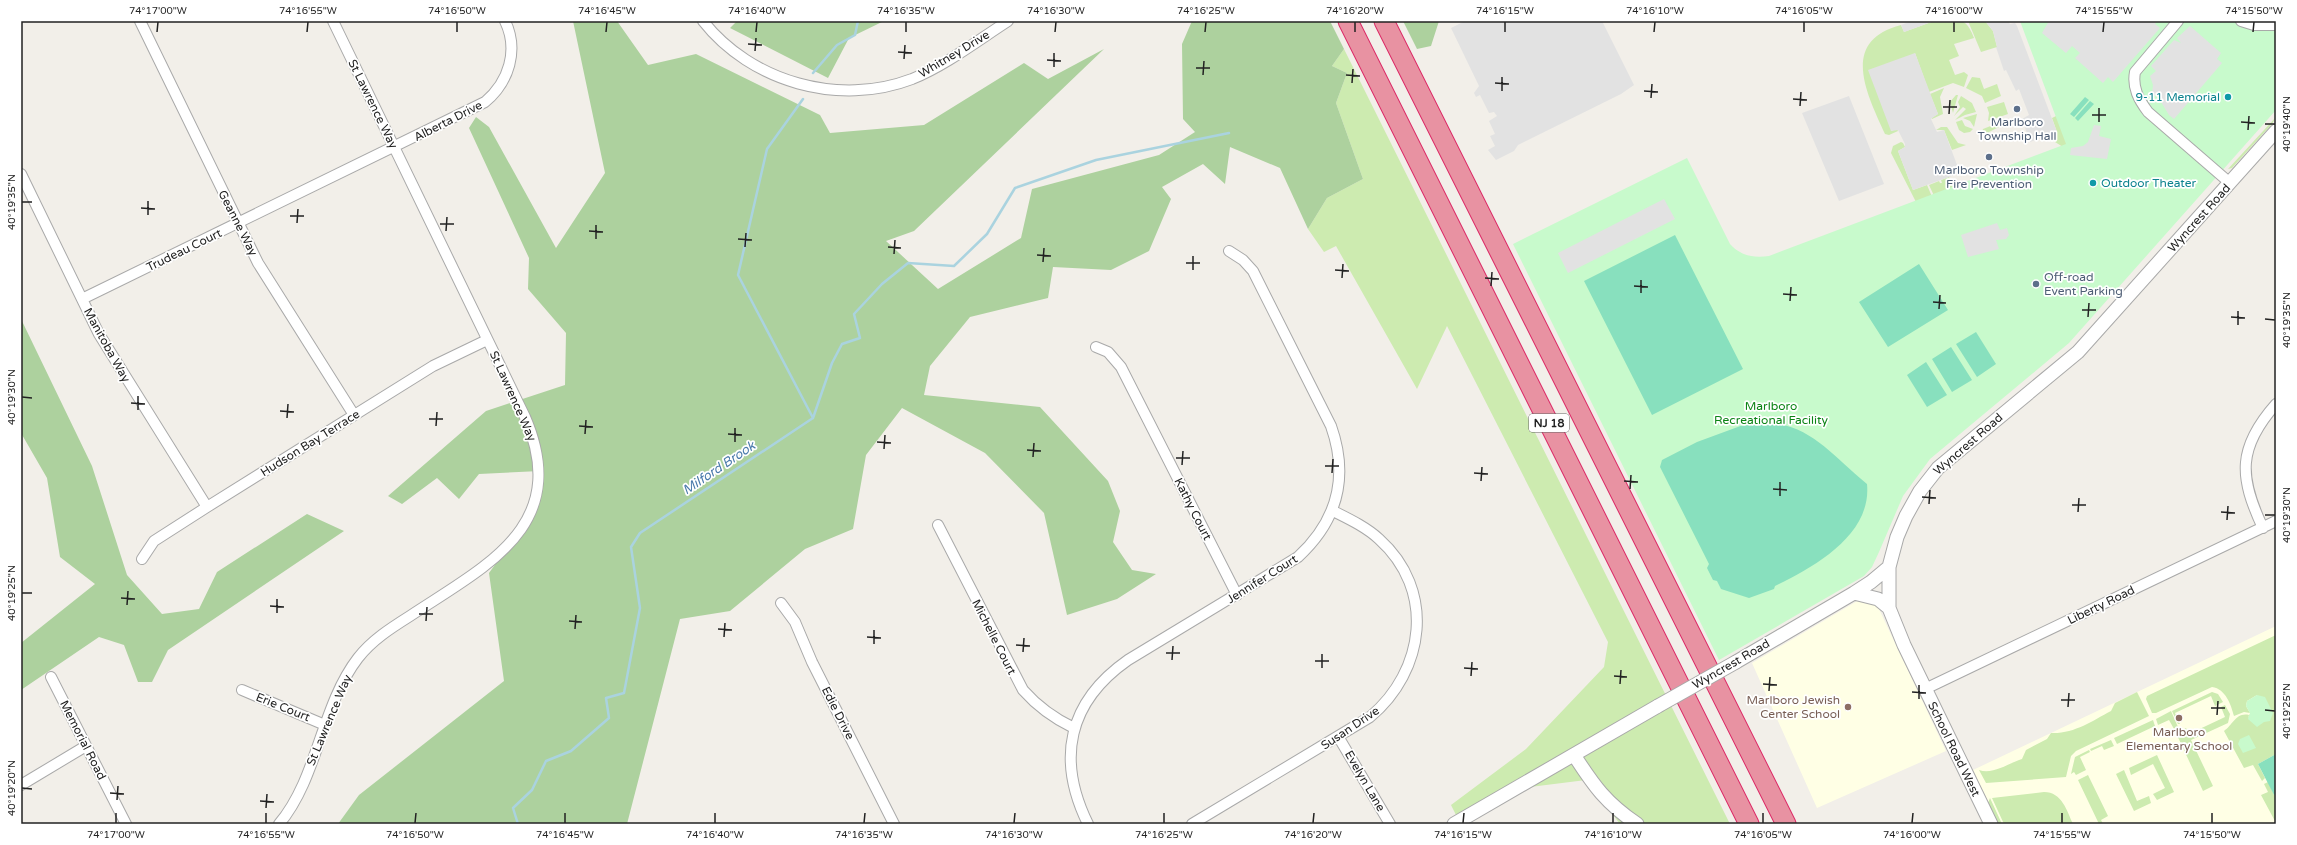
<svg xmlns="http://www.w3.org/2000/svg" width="2297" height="845" font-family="'Varela Round',sans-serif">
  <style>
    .education { fill: #ffffe5 }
    .grass { fill: #cdebb0 }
    .forest { fill: #add19e }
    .park { fill: #c8facc }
    .pitch { fill: #88e0be }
    .parking { fill: #e2e2e2 }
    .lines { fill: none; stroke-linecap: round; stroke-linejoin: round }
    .stream { stroke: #aad3df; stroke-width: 2.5 }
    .minor-casing { stroke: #a9a9a9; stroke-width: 12 }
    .tertiary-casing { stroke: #a9a9a9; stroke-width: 15 }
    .motorway-casing { stroke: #dc2a67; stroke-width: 21 }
    .minor { stroke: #fff; stroke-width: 10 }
    .tertiary { stroke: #fff; stroke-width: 13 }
    .motorway { stroke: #e892a2; stroke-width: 19 }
    .tertiary-bridge-casing { stroke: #a9a9a9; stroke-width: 15; stroke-linecap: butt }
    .tertiary-bridge { stroke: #fff; stroke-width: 13 }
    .ticks { fill: none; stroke: #222; stroke-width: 1.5 }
    .culture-dot { fill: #0f9aa8; stroke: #fff; stroke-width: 1.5 }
    .service-dot { fill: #5c6f8a; stroke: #fff; stroke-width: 1.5 }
    .education-dot { fill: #8d6e63; stroke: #fff; stroke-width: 1.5 }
    .labels { text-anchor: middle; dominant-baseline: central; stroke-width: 3.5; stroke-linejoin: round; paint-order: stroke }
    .shield { fill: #fff; stroke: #646464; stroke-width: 1 }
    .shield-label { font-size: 11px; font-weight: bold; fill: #222 }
    .street-label { font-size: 12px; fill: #222; stroke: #fff }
    .culture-label { font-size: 12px; fill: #0d838f; stroke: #fff; text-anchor: end }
    .service-label { font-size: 12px; fill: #4e5e75; stroke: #fff }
    .park-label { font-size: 12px; fill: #0c8416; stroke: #fff }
    .education-label { font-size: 12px; fill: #785e54; stroke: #fff; text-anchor: end }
    .water-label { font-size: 13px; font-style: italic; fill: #4a7aab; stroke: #fff }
    .neatline { fill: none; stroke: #222; stroke-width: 1.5 }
    .ticks-label { font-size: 10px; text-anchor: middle; fill: #222 }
  </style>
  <rect width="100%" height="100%" fill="#f2efe9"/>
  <path class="education" d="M1866 599 1878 607 1946 751 1817 808 1752 663 1859 600Z
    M2276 626V824H1999L1973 770Z"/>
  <path class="grass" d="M1934 21C1957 21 1965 14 1974 38L1954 44 1959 56 1949 60 1955 75 1964 72 1968 75 1964 87 1953 83 1929 92 1915 53 1891 131 1897 129 1898 131 1889 135 1885 134C1867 94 1839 41 1901 25L1904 32Z
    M1968 21H1985L1993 31 1997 47 1981 52Z
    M1344 49 1730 824H1620L1586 780 1513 789 1459 821 1451 805 1526 749 1604 667 1608 642 1447 326 1417 389 1336 246 1324 252 1308 229 1327 198 1363 179 1336 103 1347 73 1332 66Z
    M1972 77 1980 78 1984 89 1997 84 2001 96 1985 103 1982 96 1966 88Z
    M1944 88 1940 97 1943 114 1932 119V117L1938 114 1930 94Z
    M1956 95H1958L1953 113 1950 102Z
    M1961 96 1972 103 1976 112 1965 115 1955 120 1966 109 1963 107 1954 116 1960 107 1958 102Z
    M2004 102 2008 114 1988 121 1989 113 1987 107Z
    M2062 113 2079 136 2063 147 2055 142 2051 135 2057 132 2052 118Z
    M1977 114 1974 127 1970 121 1963 118Z
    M2276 117 2272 124 2232 168 2228 169Z
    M1962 120 1965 126 1973 129 1970 132 1964 133 1959 130 1956 122Z
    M2003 121 2005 124 1989 132 1990 134 1987 138 1981 136 1983 129Z
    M1941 127H1947L1958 143 1966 145 1952 150 1944 130H1936Z
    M1901 142 1903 143 1905 147 1898 151 1913 190 1927 185 1933 199 1916 202 1891 153 1893 146Z
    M1949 177 1954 188 1936 200 1929 185 1939 181 1940 183H1942L1941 180Z
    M2276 635V754L2258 764 2265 778 2262 781 2253 765 2244 768 2224 731C2233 725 2236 712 2249 715L2248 719 2257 695 2247 701 2246 706 2250 713 2244 712 2234 716C2231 705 2226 689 2212 687L2156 713H2152L2146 699 2147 696Z
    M2137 692 2149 716 2076 751 2071 756 2066 777 1986 783 1979 770C1993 775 2009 763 2022 759L2026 750 2047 739 2051 733C2074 734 2092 721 2111 711L2115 703Z
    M2212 692 2218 694 2223 702 2215 706 2211 696 2175 713 2180 724H2178L2172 711Z
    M2225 705 2230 714 2228 723 2191 740 2213 786 2203 791 2176 733 2186 728 2189 734 2225 717 2221 707Z
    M2171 711 2178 727 2174 729 2169 720 2158 725 2156 719Z
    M2153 720 2155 726 2117 744 2114 738Z
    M2111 740 2114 746 2104 750 2102 746 2091 751 2090 749Z
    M2089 750 2090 752 2080 757 2086 770 2076 775 2074 772 2071 774 2075 757Z
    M2157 755 2174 792 2157 800 2153 794 2165 788 2153 764 2131 775 2129 768Z
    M2124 770 2137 801 2149 796 2151 803 2134 811 2116 774Z
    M2088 775 2108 816 2101 820 2103 824H2099L2078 780Z
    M2268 782 2274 795 2276 794V823L2261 795 2268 792 2264 784Z
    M2044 792C2062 792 2067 811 2073 824H2004L1992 798Z
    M1990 798 2002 824H1998L1988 803Z"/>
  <path class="forest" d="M573 21H617L648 65 696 54 820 115 830 133 924 125 1024 63 1048 79 1104 49 914 231 886 241 938 289 1021 238 1032 189 1159 155 1195 132 1183 119 1182 44 1192 21H1330L1344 49 1332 66 1347 73 1336 103 1363 179 1327 198 1308 229 1280 168 1230 147 1225 184 1203 164 1162 187 1171 199 1149 251 1111 270 1053 267 1048 298 970 317 930 366 924 395 1040 407 1108 481 1120 511 1113 542 1132 570 1156 574 1117 599 1067 615 1044 513 985 453 902 408 866 455 853 529 805 549 730 611 680 619 627 824H338L359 795 504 681 489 573 534 511 540 471 479 474 459 499 437 478 402 504 388 496 486 411 565 385 566 333 528 289 529 258 469 128 476 117 489 127 556 248 605 173Z
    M737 21H884L849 38 828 78 730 28Z
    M1403 21H1439L1431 46 1417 49Z
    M21 319 92 466 127 575 162 614 199 609 217 572 307 514 344 531 168 650 152 682H138L124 645 99 637 21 690V643L95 584 60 557 47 478 21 433Z"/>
  <path class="park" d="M2020 21H2276V110L2069 343 1930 459 1903 496 1879 552 1872 567 1864 576 1719 660 1513 244 1687 158 1730 244C1741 256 1753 258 1769 256L2066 144Z
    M2257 695 2265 697 2273 713 2270 721 2264 722 2257 727 2248 719 2250 713 2246 706 2247 701Z
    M2249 735 2256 748 2243 753 2238 744 2240 739Z"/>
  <path class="pitch" d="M2085 97 2089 100 2074 117 2070 114Z
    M2090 101 2094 104 2078 121 2075 118Z
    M1675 235 1743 369 1652 415 1584 281Z
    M1919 264 1948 310 1888 347 1859 302Z
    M1976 332 1996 364 1977 377 1956 344Z
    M1951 347 1972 380 1952 392 1932 359Z
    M1926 362 1947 395 1927 407 1907 375Z
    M1754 421C1810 422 1827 451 1867 484 1872 535 1814 567 1775 586L1774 589 1749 598 1721 589 1717 581 1713 580 1707 568 1709 564 1660 467 1662 460 1697 442Z
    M2276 754V794L2274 795 2258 764Z"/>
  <path class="parking" d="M1465 21H1602L1634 85 1621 94 1518 145 1514 151 1496 160 1488 150 1495 146 1490 136 1495 134 1489 121 1497 116 1494 112 1489 113 1480 95 1476 97 1474 93 1479 86 1451 28Z
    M1912 21H1934L1904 32 1901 25Z
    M1985 21H2008L2010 24 2015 23 2017 26 2057 132 2030 142 2022 119 2029 115 2019 89 2016 91 2006 70 2004 71 1996 47H1997L1993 31Z
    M2049 21H2157L2155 24 2160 28 2113 82 2108 77 2103 83 2075 58 2080 53 2072 46 2066 53 2042 33Z
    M2190 26 2221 53 2217 59 2222 63 2174 119 2169 115 2158 97 2152 94 2153 85 2150 76 2156 71 2151 66 2174 40 2181 43 2177 38Z
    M1915 53 1938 114 1931 119 1937 132 1944 130 1960 173 1913 190 1898 151 1905 147V144L1898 130 1891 131 1868 70Z
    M1849 96 1884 184 1839 201 1802 113Z
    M2094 125 2101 126 2099 136 2111 139 2107 159 2070 155 2071 148 2083 146 2088 142Z
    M1664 199 1675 219 1568 273 1558 253Z
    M1997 223 2000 230 2007 228 2009 235 2006 239 1996 240 1999 249 1968 257 1961 235Z"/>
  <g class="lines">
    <path class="stream" d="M813 73 837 45 855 35 858 21
      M813 418 832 363 842 344 860 338 854 314 882 284 908 263 954 266 987 234 1015 188 1096 160 1229 133
      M518 824 513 808 532 790 546 761 571 751 609 718 606 698 624 693 640 608 631 547 640 533 813 418 738 275 767 149 803 99"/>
    <defs>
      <path id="minor" d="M140 21 258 263 354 415
        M703 21C751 82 839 107 912 79 946 65 977 41 1008 21
        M2178 21 2135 72C2132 88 2139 100 2148 112L2230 183
        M2241 21 2254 25H2276
        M21 174 99 334 207 507
        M82 299 485 102C509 82 519 50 505 21
        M1096 347 1108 352 1121 367 1237 595
        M938 525 1023 690C1038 707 1053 718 1074 728
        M2263 528C2239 477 2237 448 2276 404
        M142 559 154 541 207 507 433 366 487 340
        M781 603 795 622 812 662 894 824
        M51 677 126 824
        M1925 689 2276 521
        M242 690 325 725
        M1339 738 1390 824
        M21 785 86 746
        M279 824C318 778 321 706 358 658 372 640 391 628 410 616 487 565 572 526 525 417L333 21
        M1088 824C1056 759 1068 702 1128 660L1298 557C1337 521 1349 477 1331 426L1253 271 1243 260 1229 251
        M1192 824 1370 717C1425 671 1436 590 1379 539 1366 527 1349 519 1333 511"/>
      <path id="tertiary" d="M1889 567V608L1904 645 1991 824
        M1854 593 1878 599 1889 608
        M1736 662 1854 593 1871 582 1889 567 1897 537 1906 516 1920 491 1938 468 2078 352 2276 131
        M1574 755C1594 786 1606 803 1637 824
        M1454 824 1658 706"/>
      <path id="motorway" d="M1348 21 1749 824
        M1384 21 1786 824"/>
    </defs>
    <use href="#minor" class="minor-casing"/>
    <use href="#tertiary" class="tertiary-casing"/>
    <use href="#motorway" class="motorway-casing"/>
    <use href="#minor" class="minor"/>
    <use href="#tertiary" class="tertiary"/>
    <use href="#motorway" class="motorway"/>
    <defs>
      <path id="tertiary-bridge" d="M1658 706 1736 662"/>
    </defs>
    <use href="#tertiary-bridge" class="tertiary-bridge-casing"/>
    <use href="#tertiary-bridge" class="tertiary-bridge"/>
  </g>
  <path class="ticks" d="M157 32 158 22M307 32 308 22M457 32V22M606 32 607 22M756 32 757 22M906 32V22M1055 32 1056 22M1205 32 1206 22M1355 32V22M1505 32V22M1654 32 1655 22M1804 32V22M1954 32V22M2103 32 2104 22M2253 32 2254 22M748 44 762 45M755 51 756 38M898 52 912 53M904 59 905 45M1047 60 1061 61M1054 67V53M1196 68H1210M1203 75 1204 61M1346 75 1360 76M1352 83 1353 69M1495 83 1509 84M1502 91V77M1644 91 1658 92M1651 98 1652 84M1793 99 1807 100M1800 106 1801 92M1943 107H1957M1949 114 1950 100M2092 115H2106M2099 122V108M2241 122 2255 123M2265 124H2275M2248 130 2249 116M22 202H32M141 208 155 209M148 215V201M290 216H304M297 223 298 209M440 224H454M446 231 447 217M589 231 603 232M596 239V225M738 239 752 240M745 247 746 233M888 247 901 248M894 254 895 240M1037 255 1051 256M1043 262 1044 248M1186 263H1200M1193 270V256M1335 270 1349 271M1342 278 1343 264M1485 278 1499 279M1491 286 1492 272M1634 286 1648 287M1641 293V280M1783 294 1797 295M1790 301 1791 287M1933 302 1946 303M1939 309 1940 295M2082 310H2096M2088 317 2089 303M2231 317 2245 318M2265 319 2275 320M2238 325V311M22 397 32 398M131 403 145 404M138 410V396M280 411 294 412M287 418 288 404M429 419H443M436 426 437 412M579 426 593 427M585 434 586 420M728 434 742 435M735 442V428M877 442 891 443M884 449 885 435M1027 450 1041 451M1033 457 1034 443M1176 458H1190M1182 465 1183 451M1325 466H1339M1332 473 1333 459M1474 473 1488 474M1481 481 1482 467M1624 481 1638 482M1630 489 1631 475M1773 489 1787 490M1780 496V482M1922 497 1936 498M1929 504 1930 490M2072 505H2086M2078 512 2079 498M2221 512 2235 513M2265 515H2275M2227 520 2228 506M22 593H32M121 598 135 599M127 605 128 591M270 606 284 607M277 613V599M419 614H433M426 621 427 607M569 621 582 622M575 629 576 615M718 629 732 630M724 637 725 623M867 637 881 638M874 644V630M1016 645 1030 646M1023 652 1024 638M1166 653H1180M1172 660 1173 646M1315 661H1329M1322 668V654M1464 668 1478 669M1471 676 1472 662M1614 676 1627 677M1620 684 1621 670M1763 684 1777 685M1769 691 1770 677M1912 692 1926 693M1919 699V685M2061 700H2075M2068 707 2069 693M2211 708H2225M2265 710 2275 711M2217 715 2218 701M22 788 32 789M110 793 124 794M117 800 118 786M260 801 274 802M266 808 267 794M116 823V813M266 823V813M415 823 416 813M565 823V813M715 823V813M864 823 865 813M1014 823 1015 813M1164 823V813M1313 823 1314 813M1463 823 1464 813M1613 823V813M1763 823V813M1912 823 1913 813M2062 823V813M2212 823V813"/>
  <g class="culture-dot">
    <circle cx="2228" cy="97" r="4"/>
    <circle cx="2093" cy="183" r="4"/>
  </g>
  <g class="service-dot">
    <circle cx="2017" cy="109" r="4"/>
    <circle cx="1989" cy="157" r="4"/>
    <circle cx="2036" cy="284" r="4"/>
  </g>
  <g class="education-dot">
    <circle cx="1848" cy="707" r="4"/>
    <circle cx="2179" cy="718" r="4"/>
  </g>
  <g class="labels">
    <rect class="shield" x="1529" y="414" width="40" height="18" rx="3"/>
    <g class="shield-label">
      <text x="1549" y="423">NJ 18</text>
    </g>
    <g class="street-label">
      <text transform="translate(954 54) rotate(-31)">Whitney Drive</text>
      <text transform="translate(373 104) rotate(64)">St Lawrence Way</text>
      <text transform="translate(448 121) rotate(-27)">Alberta Drive</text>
      <text transform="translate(2199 218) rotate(-48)">Wyncrest Road</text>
      <text transform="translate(238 223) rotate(63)">Geanne Way</text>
      <text transform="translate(184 250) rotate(-26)">Trudeau Court</text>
      <text transform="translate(107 345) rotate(61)">Manitoba Way</text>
      <text transform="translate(513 396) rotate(66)">St Lawrence Way</text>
      <text transform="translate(310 443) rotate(-32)">Hudson Bay Terrace</text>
      <text transform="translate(1968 444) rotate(-41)">Wyncrest Road</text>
      <text transform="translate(1193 509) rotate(63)">Kathy Court</text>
      <text transform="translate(1262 579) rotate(-32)">Jennifer Court</text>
      <text transform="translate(2101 605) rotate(-26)">Liberty Road</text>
      <text transform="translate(994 637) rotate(63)">Michelle Court</text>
      <text transform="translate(1731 664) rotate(-30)">Wyncrest Road</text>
      <text transform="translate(283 707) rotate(22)">Erie Court</text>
      <text transform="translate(838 713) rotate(63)">Edie Drive</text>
      <text transform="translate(329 720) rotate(-67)">St Lawrence Way</text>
      <text transform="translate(1350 728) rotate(-34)">Susan Drive</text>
      <text transform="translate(83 740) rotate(63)">Memorial Road</text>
      <text transform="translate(1954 749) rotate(64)">School Road West</text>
      <text transform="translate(1365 781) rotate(60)">Evelyn Lane</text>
    </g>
    <g class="culture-label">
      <text x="2220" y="97">9-11 Memorial</text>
      <text x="2101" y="183" text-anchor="start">Outdoor Theater</text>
    </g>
    <g class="service-label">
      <text x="2017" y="122">Marlboro<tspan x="2017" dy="14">Township Hall</tspan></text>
      <text x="1989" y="170">Marlboro Township<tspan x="1989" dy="14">Fire Prevention</tspan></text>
      <text x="2044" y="277" text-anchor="start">Off-road<tspan x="2044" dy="14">Event Parking</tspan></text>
    </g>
    <g class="park-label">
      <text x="1771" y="406">Marlboro<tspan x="1771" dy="14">Recreational Facility</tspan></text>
    </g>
    <g class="education-label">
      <text x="1840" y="700">Marlboro Jewish<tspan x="1840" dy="14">Center School</tspan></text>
      <text x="2179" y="732" text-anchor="middle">Marlboro<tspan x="2179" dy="14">Elementary School</tspan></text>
    </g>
    <g class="water-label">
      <text transform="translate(719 468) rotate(-34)">Milford Brook</text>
    </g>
  </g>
  <rect width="2297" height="845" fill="none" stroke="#ffffff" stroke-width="44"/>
  <rect x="22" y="22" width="2253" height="801" class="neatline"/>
  <g class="ticks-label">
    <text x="158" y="14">74°17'00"W</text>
    <text x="308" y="14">74°16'55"W</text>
    <text x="457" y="14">74°16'50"W</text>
    <text x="607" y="14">74°16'45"W</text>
    <text x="757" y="14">74°16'40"W</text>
    <text x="906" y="14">74°16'35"W</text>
    <text x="1056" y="14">74°16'30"W</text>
    <text x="1206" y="14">74°16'25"W</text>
    <text x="1355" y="14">74°16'20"W</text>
    <text x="1505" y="14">74°16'15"W</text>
    <text x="1655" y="14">74°16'10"W</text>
    <text x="1804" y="14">74°16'05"W</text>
    <text x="1954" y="14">74°16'00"W</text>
    <text x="2104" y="14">74°15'55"W</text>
    <text x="2254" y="14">74°15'50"W</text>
    <text transform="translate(2286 124) rotate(-90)" y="4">40°19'40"N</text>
    <text transform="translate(11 202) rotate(-90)" y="4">40°19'35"N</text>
    <text transform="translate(2286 320) rotate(-90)" y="4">40°19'35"N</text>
    <text transform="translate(11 397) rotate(-90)" y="4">40°19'30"N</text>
    <text transform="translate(2286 515) rotate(-90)" y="4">40°19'30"N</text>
    <text transform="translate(11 593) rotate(-90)" y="4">40°19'25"N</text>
    <text transform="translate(2286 711) rotate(-90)" y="4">40°19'25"N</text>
    <text transform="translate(11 788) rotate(-90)" y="4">40°19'20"N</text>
    <text x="116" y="838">74°17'00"W</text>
    <text x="266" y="838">74°16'55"W</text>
    <text x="415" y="838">74°16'50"W</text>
    <text x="565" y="838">74°16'45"W</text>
    <text x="715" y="838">74°16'40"W</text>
    <text x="864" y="838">74°16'35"W</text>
    <text x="1014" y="838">74°16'30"W</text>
    <text x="1164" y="838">74°16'25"W</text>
    <text x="1313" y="838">74°16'20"W</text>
    <text x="1463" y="838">74°16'15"W</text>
    <text x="1613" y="838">74°16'10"W</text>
    <text x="1763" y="838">74°16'05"W</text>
    <text x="1912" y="838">74°16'00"W</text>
    <text x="2062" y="838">74°15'55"W</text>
    <text x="2212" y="838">74°15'50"W</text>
  </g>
</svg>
